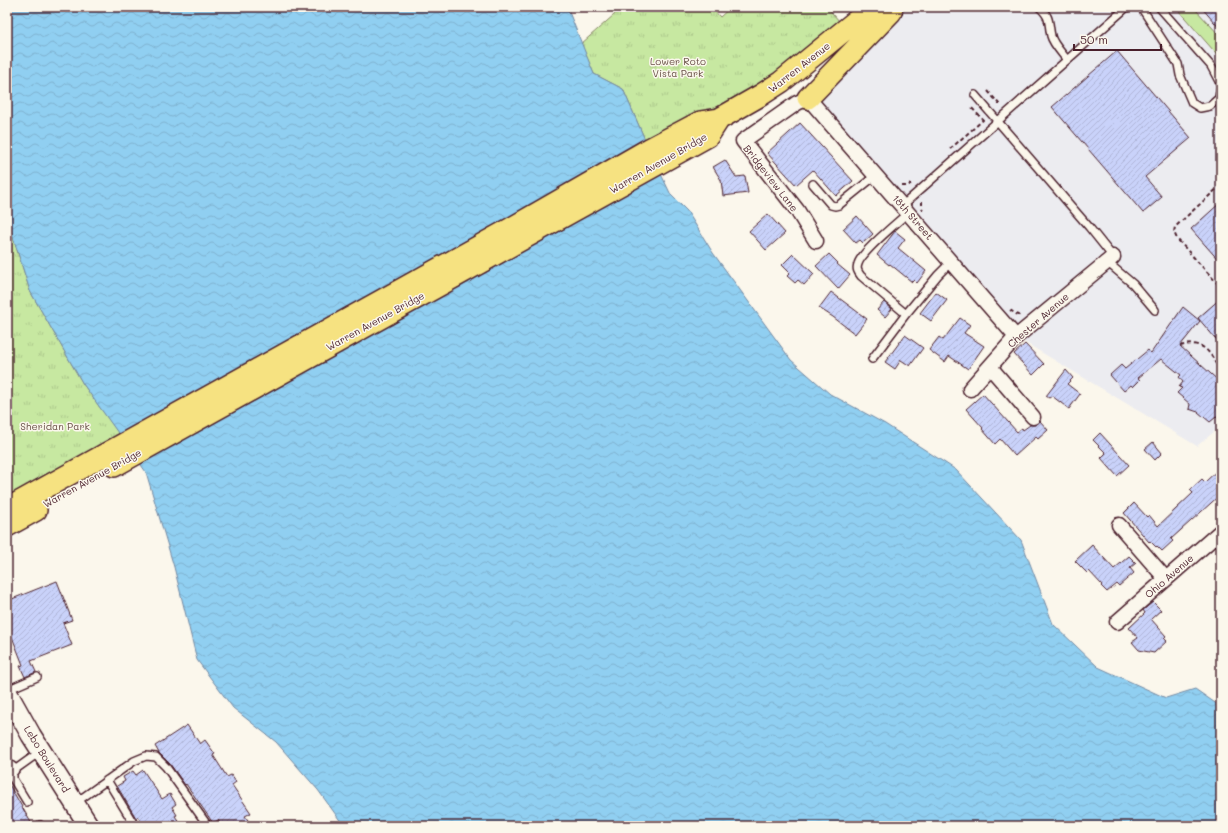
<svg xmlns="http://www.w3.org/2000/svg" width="1228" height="833" font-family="Mali,sans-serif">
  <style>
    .built { fill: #ececf0 }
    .grass { fill: #c7e8a1; stroke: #888466 }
    .park { fill: url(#park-tufts); stroke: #888466 }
    .water { fill: url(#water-waves); stroke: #7489a2 }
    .building { fill: url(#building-hatch); stroke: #4a1f2b }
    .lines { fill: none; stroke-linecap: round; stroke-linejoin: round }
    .service-casing { stroke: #4a1f2b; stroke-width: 10 }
    .minor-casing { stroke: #4a1f2b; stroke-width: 17 }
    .secondary-casing { stroke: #4a1f2b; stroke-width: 22 }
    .primary-casing { stroke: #4a1f2b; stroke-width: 24 }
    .path { stroke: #4a1f2b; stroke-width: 2; stroke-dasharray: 4 3; stroke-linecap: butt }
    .service { stroke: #fbf7ec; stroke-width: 7 }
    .minor { stroke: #fbf7ec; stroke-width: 14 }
    .secondary { stroke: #fbf7ec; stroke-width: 19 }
    .primary { stroke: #f6e281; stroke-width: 21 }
    .labels { text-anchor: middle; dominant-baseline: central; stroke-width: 3; stroke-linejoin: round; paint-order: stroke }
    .park-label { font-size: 10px; fill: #695148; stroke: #fbf7ec }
    .street-label { font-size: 10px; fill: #4a1f2b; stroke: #fbf7ec }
  </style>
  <defs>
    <pattern id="park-tufts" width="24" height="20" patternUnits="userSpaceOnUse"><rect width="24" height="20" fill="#c7e8a1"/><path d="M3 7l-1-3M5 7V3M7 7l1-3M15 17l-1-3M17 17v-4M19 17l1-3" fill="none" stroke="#acc78b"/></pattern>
    <pattern id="water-waves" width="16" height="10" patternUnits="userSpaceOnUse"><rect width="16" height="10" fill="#90cff1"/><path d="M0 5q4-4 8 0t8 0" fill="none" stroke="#7eb1cf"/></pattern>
    <pattern id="building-hatch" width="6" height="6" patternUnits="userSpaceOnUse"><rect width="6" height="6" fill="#c9d2fa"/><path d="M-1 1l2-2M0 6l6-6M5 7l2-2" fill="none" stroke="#aeb4d6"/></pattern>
  </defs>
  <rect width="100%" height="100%" fill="#fbf7ec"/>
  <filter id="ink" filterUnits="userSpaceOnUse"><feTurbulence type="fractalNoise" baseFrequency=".025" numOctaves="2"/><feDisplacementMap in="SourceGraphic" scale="8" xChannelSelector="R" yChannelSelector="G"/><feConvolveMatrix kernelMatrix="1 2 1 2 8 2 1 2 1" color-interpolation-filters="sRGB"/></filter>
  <g filter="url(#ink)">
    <path class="built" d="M892 7H1221V426L1197 446 1016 337 808 98Z"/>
    <path class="grass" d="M1182 7H1191L1196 10 1221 37V59L1178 10Z"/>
    <path class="park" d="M623 7H711L720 17 731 7H827L846 29 801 66 649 149 623 89 594 74 581 44Z
      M7 218 30 291 83 384 126 443 7 509Z"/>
    <path class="water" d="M7 7H567L594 74 623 89 649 149 671 195 687 211 713 253 791 360 830 394 885 424 956 470 1021 540 1053 624 1098 667 1166 698 1195 689 1221 707V826H344L318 790 276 742 233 708 197 660 174 567 146 472 83 384 30 291 7 218Z"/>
    <path class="building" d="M1201 7H1221V30Z
      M1117 51 1191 138 1145 177 1162 197 1143 213 1052 107Z
      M800 123 853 181 836 196 813 170 796 185 767 153Z
      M725 160 736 177 745 176 748 193 723 196 721 180 713 167Z
      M1221 202V263L1191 229Z
      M768 214 785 233 766 250 749 231Z
      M857 216 873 234 863 243 860 240 856 243 843 229Z
      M895 231 905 239 898 248 926 271 917 283 914 280 912 282 890 264 889 265 877 255Z
      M793 254 814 274 804 285 798 280 795 283 787 276 790 273 782 265Z
      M829 254 838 263 837 264 850 275 838 289 816 266Z
      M831 292 867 319 855 334 833 317 819 308Z
      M936 292 947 300 931 321 920 313Z
      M1221 298V345L1198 318Z
      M884 302 892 309 885 317 877 310Z
      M1183 307 1200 321 1180 346 1221 383V413L1210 422 1198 412 1189 409 1190 404 1177 393 1182 388 1179 387 1183 382 1179 377 1181 375 1161 359 1138 378 1140 380 1133 387 1131 385 1124 391 1110 375 1121 365 1125 369 1148 350 1151 353Z
      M960 318 970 325 964 333 984 346 968 369 949 356 945 362 929 350 939 337 943 340Z
      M905 335 923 348 910 366 901 360 895 369 885 362Z
      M1025 344 1044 364 1033 375 1014 354Z
      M1066 370 1073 378 1067 384 1080 394 1069 409 1052 396 1049 398 1046 396Z
      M983 394 1017 432 1022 428 1023 430 1030 425H1035L1040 421 1048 430 1038 439 1036 437 1015 456 1000 439 995 444 982 429 983 428 966 409Z
      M1100 433 1129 465 1117 476 1101 458 1106 453 1093 440Z
      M1153 442 1162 453 1155 460 1145 449Z
      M1221 467V494L1171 539 1173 541 1162 551 1157 546 1156 547 1150 541 1149 542 1124 513 1134 503 1147 517 1149 515 1158 526 1193 493 1190 490 1202 479 1205 482Z
      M1092 545 1114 569 1129 556 1136 563 1130 568 1134 573 1119 586 1117 584 1107 592 1101 586 1102 585 1089 571 1087 573 1075 561Z
      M57 581 72 620 63 623 72 645 31 661 36 672 25 677 20 666 23 665 7 624V601Z
      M1153 602 1161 610 1151 619 1166 636 1164 638 1167 641 1154 653 1139 650 1132 642 1138 638 1129 628 1145 613 1143 610Z
      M187 725 200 744 205 740 215 754 213 755 227 777 231 775 236 782 232 785 251 813 245 816 252 826H221L218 820 213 823 186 784 185 785 170 764 159 753 155 746Z
      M143 770 162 799 170 794 176 804 172 807 177 815 175 816 182 826H144L138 817 136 818 117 786 125 781 123 777 133 771 136 775Z
      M7 781 33 826H7Z"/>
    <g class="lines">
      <defs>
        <path id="service" d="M1039 7C1051 17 1048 22 1051 36 1053 44 1062 53 1067 60
          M1141 7 1178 64 1180 75 1192 103 1200 108 1210 106 1219 98 1221 85 1211 66 1159 7
          M975 95 1089 227 1113 257
          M813 184 831 205 835 206 839 205 876 175
          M903 205 1127 7
          M909 212C898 222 861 252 858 264 856 269 858 272 861 276L906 314 938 275 951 262
          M1107 262 1133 284 1155 310
          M872 359 906 314
          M7 690 37 677
          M7 762 16 769
          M107 780 135 826
          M27 802 13 779V773L16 769 41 751
          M75 803 134 761 146 756 156 757 166 767 208 826
          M40 825 41 826"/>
        <path id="minor" d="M816 241 797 210 743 141 797 103 808 98 1016 337
          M990 367 1033 417
          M970 389 1016 337 1113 257
          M1119 525 1166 579
          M1117 622 1221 531"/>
        <path id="secondary" d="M7 692 31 735 89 826"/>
        <path id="primary" d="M808 98 891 12 892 7
          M114 466 708 136 719 119
          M7 509 510 229 649 149 700 122 719 119 761 95 781 82 873 7
          M7 526 36 510"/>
      </defs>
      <use href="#service" class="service-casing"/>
      <use href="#minor" class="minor-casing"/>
      <use href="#secondary" class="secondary-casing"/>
      <use href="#primary" class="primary-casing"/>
      <path class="path" d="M988 91 999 104V106
        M950 149 983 120 970 106
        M1221 185 1175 227 1174 232 1177 239 1218 284 1221 281
        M902 186H907L911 184
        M922 201V208L923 210
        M1010 310 1016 314 1022 316
        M1180 346C1195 342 1204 344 1213 358 1215 363 1217 365 1221 368"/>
      <use href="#service" class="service"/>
      <use href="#minor" class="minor"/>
      <use href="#secondary" class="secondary"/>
      <use href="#primary" class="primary"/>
    </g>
  </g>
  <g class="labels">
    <g class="park-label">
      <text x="678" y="61">Lower Roto<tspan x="678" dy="12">Vista Park</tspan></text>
      <text x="55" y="426">Sheridan Park</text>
    </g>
    <g class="street-label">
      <text transform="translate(799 67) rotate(-38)">Warren Avenue</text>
      <text transform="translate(658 163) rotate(-30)">Warren Avenue Bridge</text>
      <text transform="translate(771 178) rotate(52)">Bridgeview Lane</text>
      <text transform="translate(913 217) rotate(49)">18th Street</text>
      <text transform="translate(1038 320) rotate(-41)">Chester Avenue</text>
      <text transform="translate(375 321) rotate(-29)">Warren Avenue Bridge</text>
      <text transform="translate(92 478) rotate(-29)">Warren Avenue Bridge</text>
      <text transform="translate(1169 576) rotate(-41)">Ohio Avenue</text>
      <text transform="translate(47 759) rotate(58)">Lebo Boulevard</text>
    </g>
  </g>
  <rect width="1228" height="833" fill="none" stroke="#fbf7ec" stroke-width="24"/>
  <rect x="12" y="12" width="1204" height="809" fill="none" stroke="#4a1f2b" stroke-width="1.5" filter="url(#ink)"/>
  <path d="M1074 44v6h87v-6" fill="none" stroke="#4a1f2b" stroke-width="2"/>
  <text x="1080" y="44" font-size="12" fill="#4a1f2b" stroke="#fbf7ec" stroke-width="3" paint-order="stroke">50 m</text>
</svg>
